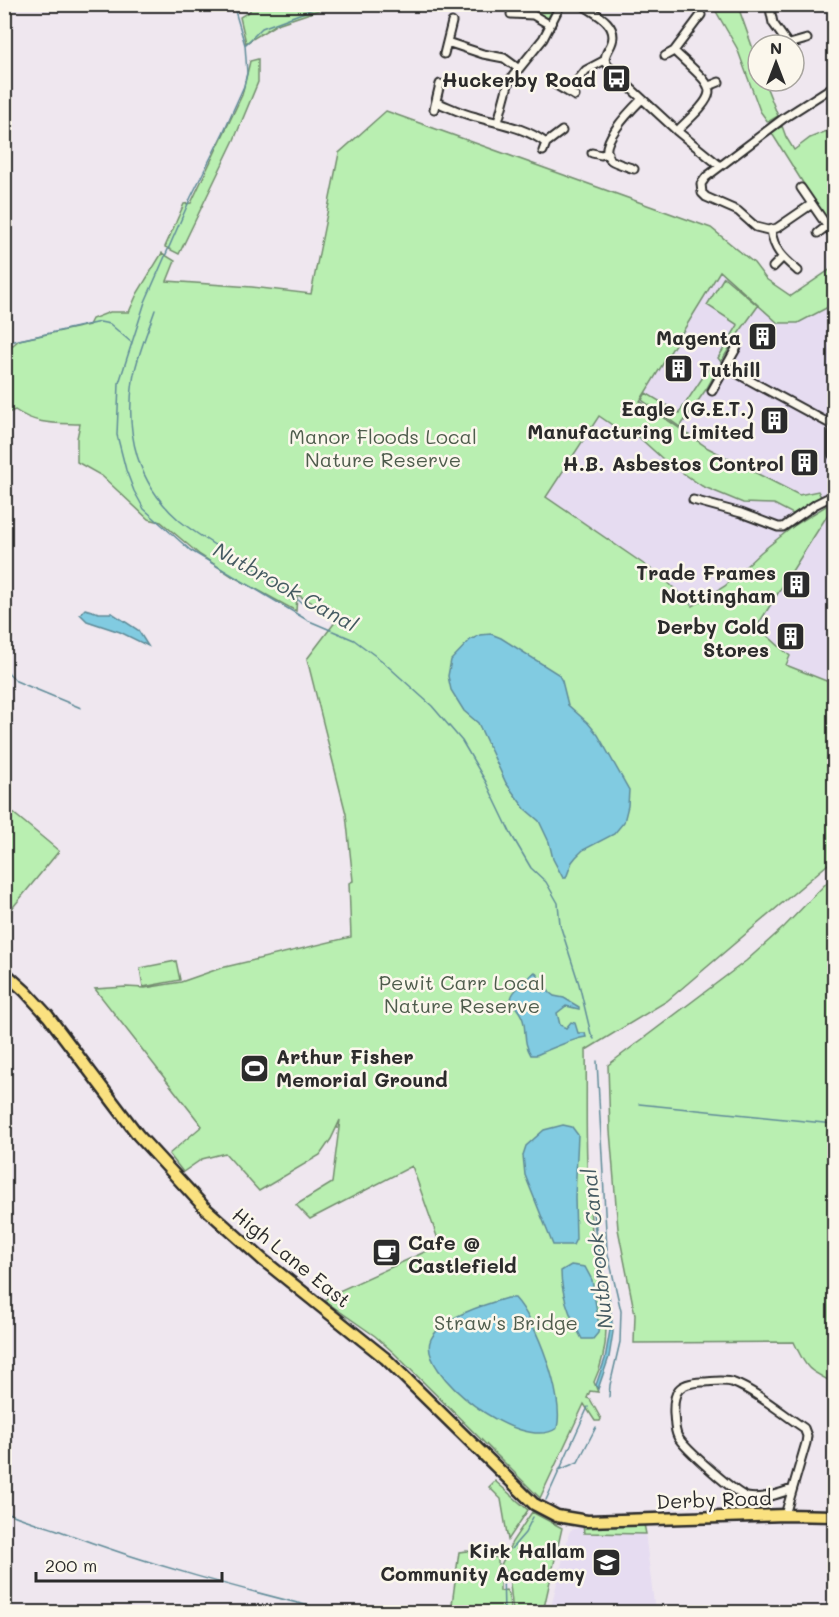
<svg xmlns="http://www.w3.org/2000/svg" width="839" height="1617" font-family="Mali,sans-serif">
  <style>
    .built { fill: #e6dcf1 }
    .green { fill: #b9efb1; stroke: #728d6e; stroke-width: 1.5 }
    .water { fill: #81cbe1; stroke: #5f8b98; stroke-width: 1.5 }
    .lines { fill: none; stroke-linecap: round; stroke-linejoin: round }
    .stream { stroke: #5f8b98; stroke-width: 1.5 }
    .street-casing { stroke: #2b2b2b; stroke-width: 11 }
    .secondary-casing { stroke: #2b2b2b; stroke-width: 14 }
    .primary-casing { stroke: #2b2b2b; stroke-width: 15 }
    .street { stroke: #fbf7ec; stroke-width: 7 }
    .secondary { stroke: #fbf7ec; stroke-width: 9 }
    .primary { stroke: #fae180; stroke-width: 10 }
    .labels { text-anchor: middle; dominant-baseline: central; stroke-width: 5; stroke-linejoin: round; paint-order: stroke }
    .poi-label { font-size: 20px; font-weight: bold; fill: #2b2b2b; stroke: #fbf7ec; text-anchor: end }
    .park-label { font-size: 20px; fill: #4e5c4c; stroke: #fbf7ec }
    .street-label { font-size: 20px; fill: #2b2b2b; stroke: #fbf7ec }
    .water-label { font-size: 21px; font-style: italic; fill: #455b62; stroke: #fbf7ec }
  </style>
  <rect width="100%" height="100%" fill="#efe7ef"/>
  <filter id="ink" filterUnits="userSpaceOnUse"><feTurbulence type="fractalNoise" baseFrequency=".0167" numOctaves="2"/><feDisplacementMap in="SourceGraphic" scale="12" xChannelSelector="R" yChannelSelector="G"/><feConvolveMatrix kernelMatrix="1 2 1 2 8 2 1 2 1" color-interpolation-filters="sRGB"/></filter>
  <g filter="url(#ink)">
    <path class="built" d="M721 271 778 323H798L834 304V684L786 665 790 656 760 629 759 623 832 508 828 505 795 525 761 552 725 586 693 606 546 497 598 416 621 430Z
      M644 1524 655 1612H550L569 1533 571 1530 583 1526Z"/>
    <path class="green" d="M250 5V4L334 5 277 24 246 43 240 17 250 11Z
      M451 5H555L548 18 527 10 462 7Z
      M710 5H740V12L758 63V81H764L778 116 768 122 760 111 737 48 714 8Z
      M258 59V82L234 140 179 254 165 247 184 204 191 203 242 95 250 61Z
      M386 111 711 228 754 263 766 279 791 296 834 267V304L798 323H778L720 271 640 401 708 448 760 475 799 495 818 491 821 497 793 514 774 504 743 503 702 486 664 460 633 432 621 431 599 416 546 497 661 576 693 606 725 586 761 552 795 525 834 501V510L832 508 759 623 760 629 790 656 786 665 834 684V859L667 1001 586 1050C587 1095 585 1140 588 1184 590 1205 591 1227 594 1248 601 1299 617 1332 594 1382L598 1392 590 1391 587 1398 590 1399 601 1419 600 1421H595L584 1404 540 1498 394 1353 375 1336 325 1301 328 1296 440 1245 412 1166 310 1219 296 1205 332 1183 340 1120 331 1139 320 1155 259 1191 225 1153 202 1159 183 1172 169 1154 202 1126 95 989 126 987 145 988 181 982 221 968 351 937 349 883 353 881 346 814 307 659 339 617 294 593 297 596 296 611 232 576 200 555 161 522 148 519 102 476 77 462V438L80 424C54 423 37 425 15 410L5 414V343L13 345 19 340 89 325 92 319 110 312H129L137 294 162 253 175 261 167 281 252 287 311 294 339 153Z
      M782 126 786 137 794 150 810 138 834 128V229L815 202 771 132Z
      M724 277 758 306 738 334 721 362 718 358 738 325 707 305Z
      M711 365 718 368 707 388 680 427 642 400 646 393 679 413Z
      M6 807 59 851 5 917 4 809Z
      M834 875V1383C808 1370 806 1369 794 1342L634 1343 635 1315 618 1229 610 1131 608 1065 746 961 784 927Z
      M176 961 180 980 143 987 140 968Z
      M495 1481 528 1510 508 1540 501 1499 489 1487Z
      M532 1512 562 1528 543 1612H513L509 1575 501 1565 512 1542Z
      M644 1524 646 1534 584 1533 583 1526Z
      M467 1551 498 1558V1569L500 1572V1591L506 1590 509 1594 510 1612H451L459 1552Z"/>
    <path class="water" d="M85 609 99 613H112L138 630 148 646 120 632 87 621 80 614Z
      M491 634 501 638 558 674 562 681 568 705 588 723 598 735 629 790 628 806 624 822 614 834 583 850 576 857 572 862 566 878H563L553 859 549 842 539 821 525 809 506 783 478 723 464 711 451 690 448 676 451 660 470 640 480 635Z
      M535 972 550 993 554 996 564 998 579 1007V1009L566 1006 557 1013 560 1025 566 1028 571 1022 575 1023 578 1033H585L586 1037C575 1038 548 1050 536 1055H531C524 1043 526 1037 524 1024 521 1003 499 1004 521 985 526 980 530 975 535 972Z
      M563 1125 572 1127 578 1135 575 1197 576 1239 573 1245H553L525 1175 523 1155 526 1146 544 1130Z
      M592 1185 594 1188 596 1229 604 1279 609 1295 613 1332 609 1357 598 1389 596 1385 605 1359 610 1330 596 1239 590 1187Z
      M571 1265 585 1267 592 1280 599 1326 598 1333 593 1339H582C571 1319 561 1295 561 1271Z
      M507 1298H515C536 1320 565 1398 557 1428 521 1454 415 1372 431 1339 442 1317 486 1304 507 1298Z"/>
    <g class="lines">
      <path class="stream" d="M233 4 245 45 247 73 244 86 223 133 191 197 145 302 119 383 117 435 126 470 134 491 144 509 190 550 307 620 354 640 381 660 432 706 462 741 486 782 511 834 531 868 546 882 558 903 560 925 579 984 591 1034 594 1039
        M246 44 262 28 326 4
        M155 310C148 331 136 359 133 380 125 433 137 484 180 521 206 542 237 558 265 575 278 584 290 594 302 603
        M4 341 10 342 100 322 110 324 132 343
        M4 668 16 681 81 708
        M597 1061 607 1250 621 1311 620 1342 610 1385 609 1397
        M639 1104 834 1124
        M559 1470 578 1462 596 1427
        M546 1500 588 1407
        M4 1511C22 1520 42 1524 60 1531 149 1565 241 1589 333 1612
        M511 1549 525 1533 533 1517
        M503 1572 504 1612"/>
      <defs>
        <path id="street" d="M769 4 773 23 788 44
          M511 14 533 15 550 25
          M447 42 483 54 504 58 519 69
          M786 45 807 39
          M674 51C718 92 722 88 677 131
          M444 54 452 22
          M665 56 674 51 701 15
          M605 60 611 70 677 131 720 166
          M556 85 575 96
          M709 86 719 82
          M568 92 586 70 605 60C605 52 610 49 612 42 618 23 594 13 581 4
          M436 102C449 107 462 114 476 117 500 124 525 127 546 143
          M434 109 440 84
          M498 122 509 81 543 39 561 4
          M543 151 546 143 562 131
          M592 153 601 155 608 153
          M634 169C627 166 617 164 611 160 594 146 633 108 642 99
          M801 188 834 236
          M812 204 777 228 768 230 756 227 738 211 706 197 702 193 701 184 706 177 784 118 834 86
          M771 230C774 251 783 258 798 271
          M818 233 827 226
          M773 267 782 258
          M725 367 834 426
          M712 391 737 347
          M693 500 741 513 778 527H783L816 504 834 495
          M785 1515 806 1443 807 1436 804 1428C784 1415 756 1391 734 1383 725 1379 712 1382 702 1382 678 1383 673 1391 674 1414 675 1422 674 1429 678 1437 684 1448 736 1494 747 1497 762 1500 779 1494 792 1489"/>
        <path id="secondary" d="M834 433V454"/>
        <path id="primary" d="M4 972 25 991 48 1016 138 1135 205 1208 263 1260 385 1358 534 1504 557 1516 587 1521 785 1515 834 1516"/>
      </defs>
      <use href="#street" class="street-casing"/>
      <use href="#secondary" class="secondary-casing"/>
      <use href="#primary" class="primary-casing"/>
      <use href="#street" class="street"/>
      <use href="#secondary" class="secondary"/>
      <use href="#primary" class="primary"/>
    </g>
  </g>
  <defs>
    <symbol id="bus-square" viewBox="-11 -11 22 22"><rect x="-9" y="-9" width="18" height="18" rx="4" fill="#2b2b2b" stroke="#fbf7ec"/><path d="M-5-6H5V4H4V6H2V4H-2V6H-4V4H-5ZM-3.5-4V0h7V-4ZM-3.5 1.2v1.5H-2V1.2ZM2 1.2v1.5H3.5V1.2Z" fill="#fff"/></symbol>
    <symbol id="building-square" viewBox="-11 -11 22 22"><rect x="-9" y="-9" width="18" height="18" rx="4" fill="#2b2b2b" stroke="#fbf7ec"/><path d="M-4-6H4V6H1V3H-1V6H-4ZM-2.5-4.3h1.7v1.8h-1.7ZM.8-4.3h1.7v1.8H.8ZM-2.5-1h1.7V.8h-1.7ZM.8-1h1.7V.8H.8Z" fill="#fff"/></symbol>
    <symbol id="stadium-square" viewBox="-11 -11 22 22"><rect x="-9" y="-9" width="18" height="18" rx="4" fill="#2b2b2b" stroke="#fbf7ec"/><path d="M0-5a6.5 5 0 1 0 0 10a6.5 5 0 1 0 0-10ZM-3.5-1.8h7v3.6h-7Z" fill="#fff"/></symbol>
    <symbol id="cafe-square" viewBox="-11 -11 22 22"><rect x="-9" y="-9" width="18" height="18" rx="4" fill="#2b2b2b" stroke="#fbf7ec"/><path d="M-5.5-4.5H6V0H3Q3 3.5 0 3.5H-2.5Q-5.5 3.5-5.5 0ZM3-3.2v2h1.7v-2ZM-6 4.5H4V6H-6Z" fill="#fff"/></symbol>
    <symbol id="school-square" viewBox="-11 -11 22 22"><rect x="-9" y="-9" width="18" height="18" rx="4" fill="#2b2b2b" stroke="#fbf7ec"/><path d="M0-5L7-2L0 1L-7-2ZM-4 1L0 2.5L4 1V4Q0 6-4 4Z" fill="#fff"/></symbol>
  </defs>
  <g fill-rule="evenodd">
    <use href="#bus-square" x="600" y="62" width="33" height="33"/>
    <use href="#building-square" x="746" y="320" width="33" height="33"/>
    <use href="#building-square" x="662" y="352" width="33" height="33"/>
    <use href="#building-square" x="758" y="404" width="33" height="33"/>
    <use href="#building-square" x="788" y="446" width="33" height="33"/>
    <use href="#building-square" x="780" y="568" width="33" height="33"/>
    <use href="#building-square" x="774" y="620" width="33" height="33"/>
    <use href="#stadium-square" x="238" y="1052" width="33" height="33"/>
    <use href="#cafe-square" x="370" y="1236" width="33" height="33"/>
    <use href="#school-square" x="590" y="1546" width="33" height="33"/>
  </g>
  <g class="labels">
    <g class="poi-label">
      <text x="596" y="79">Huckerby Road</text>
      <text x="741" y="337">Magenta</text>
      <text x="699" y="369" text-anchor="start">Tuthill</text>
      <text x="754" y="408">Eagle (G.E.T.)<tspan x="754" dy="23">Manufacturing Limited</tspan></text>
      <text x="784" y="463">H.B. Asbestos Control</text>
      <text x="776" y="572">Trade Frames<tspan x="776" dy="23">Nottingham</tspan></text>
      <text x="769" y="626">Derby Cold<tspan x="769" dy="23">Stores</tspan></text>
      <text x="276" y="1056" text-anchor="start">Arthur Fisher<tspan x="276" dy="23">Memorial Ground</tspan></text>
      <text x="408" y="1242" text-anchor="start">Cafe @<tspan x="408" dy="23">Castlefield</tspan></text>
      <text x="585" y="1550">Kirk Hallam<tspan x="585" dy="23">Community Academy</tspan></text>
    </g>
    <g class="park-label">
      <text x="383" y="436">Manor Floods Local<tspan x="383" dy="23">Nature Reserve</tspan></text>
      <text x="462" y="982">Pewit Carr Local<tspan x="462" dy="23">Nature Reserve</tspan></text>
      <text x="506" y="1322">Straw's Bridge</text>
    </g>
    <g class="street-label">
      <text transform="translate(292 1257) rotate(39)">High Lane East</text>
      <text transform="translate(714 1499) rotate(-2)">Derby Road</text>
    </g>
    <g class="water-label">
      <text transform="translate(286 586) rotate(29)">Nutbrook Canal</text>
      <text transform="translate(596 1249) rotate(-96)">Nutbrook Canal</text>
    </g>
  </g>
  <rect width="839" height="1617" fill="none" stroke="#fbf7ec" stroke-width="24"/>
  <rect x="12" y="12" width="815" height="1593" fill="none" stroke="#2b2b2b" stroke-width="2" filter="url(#ink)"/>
  <g transform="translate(776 63)"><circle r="28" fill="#fbf7ec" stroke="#a8a59f" stroke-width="1.5"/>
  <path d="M0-4.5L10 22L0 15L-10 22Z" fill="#2b2b2b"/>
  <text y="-9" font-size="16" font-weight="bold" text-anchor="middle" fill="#2b2b2b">N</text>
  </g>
  <path d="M36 1572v9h186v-9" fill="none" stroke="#2b2b2b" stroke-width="3"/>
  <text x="45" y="1572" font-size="18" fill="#2b2b2b" stroke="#fbf7ec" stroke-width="4.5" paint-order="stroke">200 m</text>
</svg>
